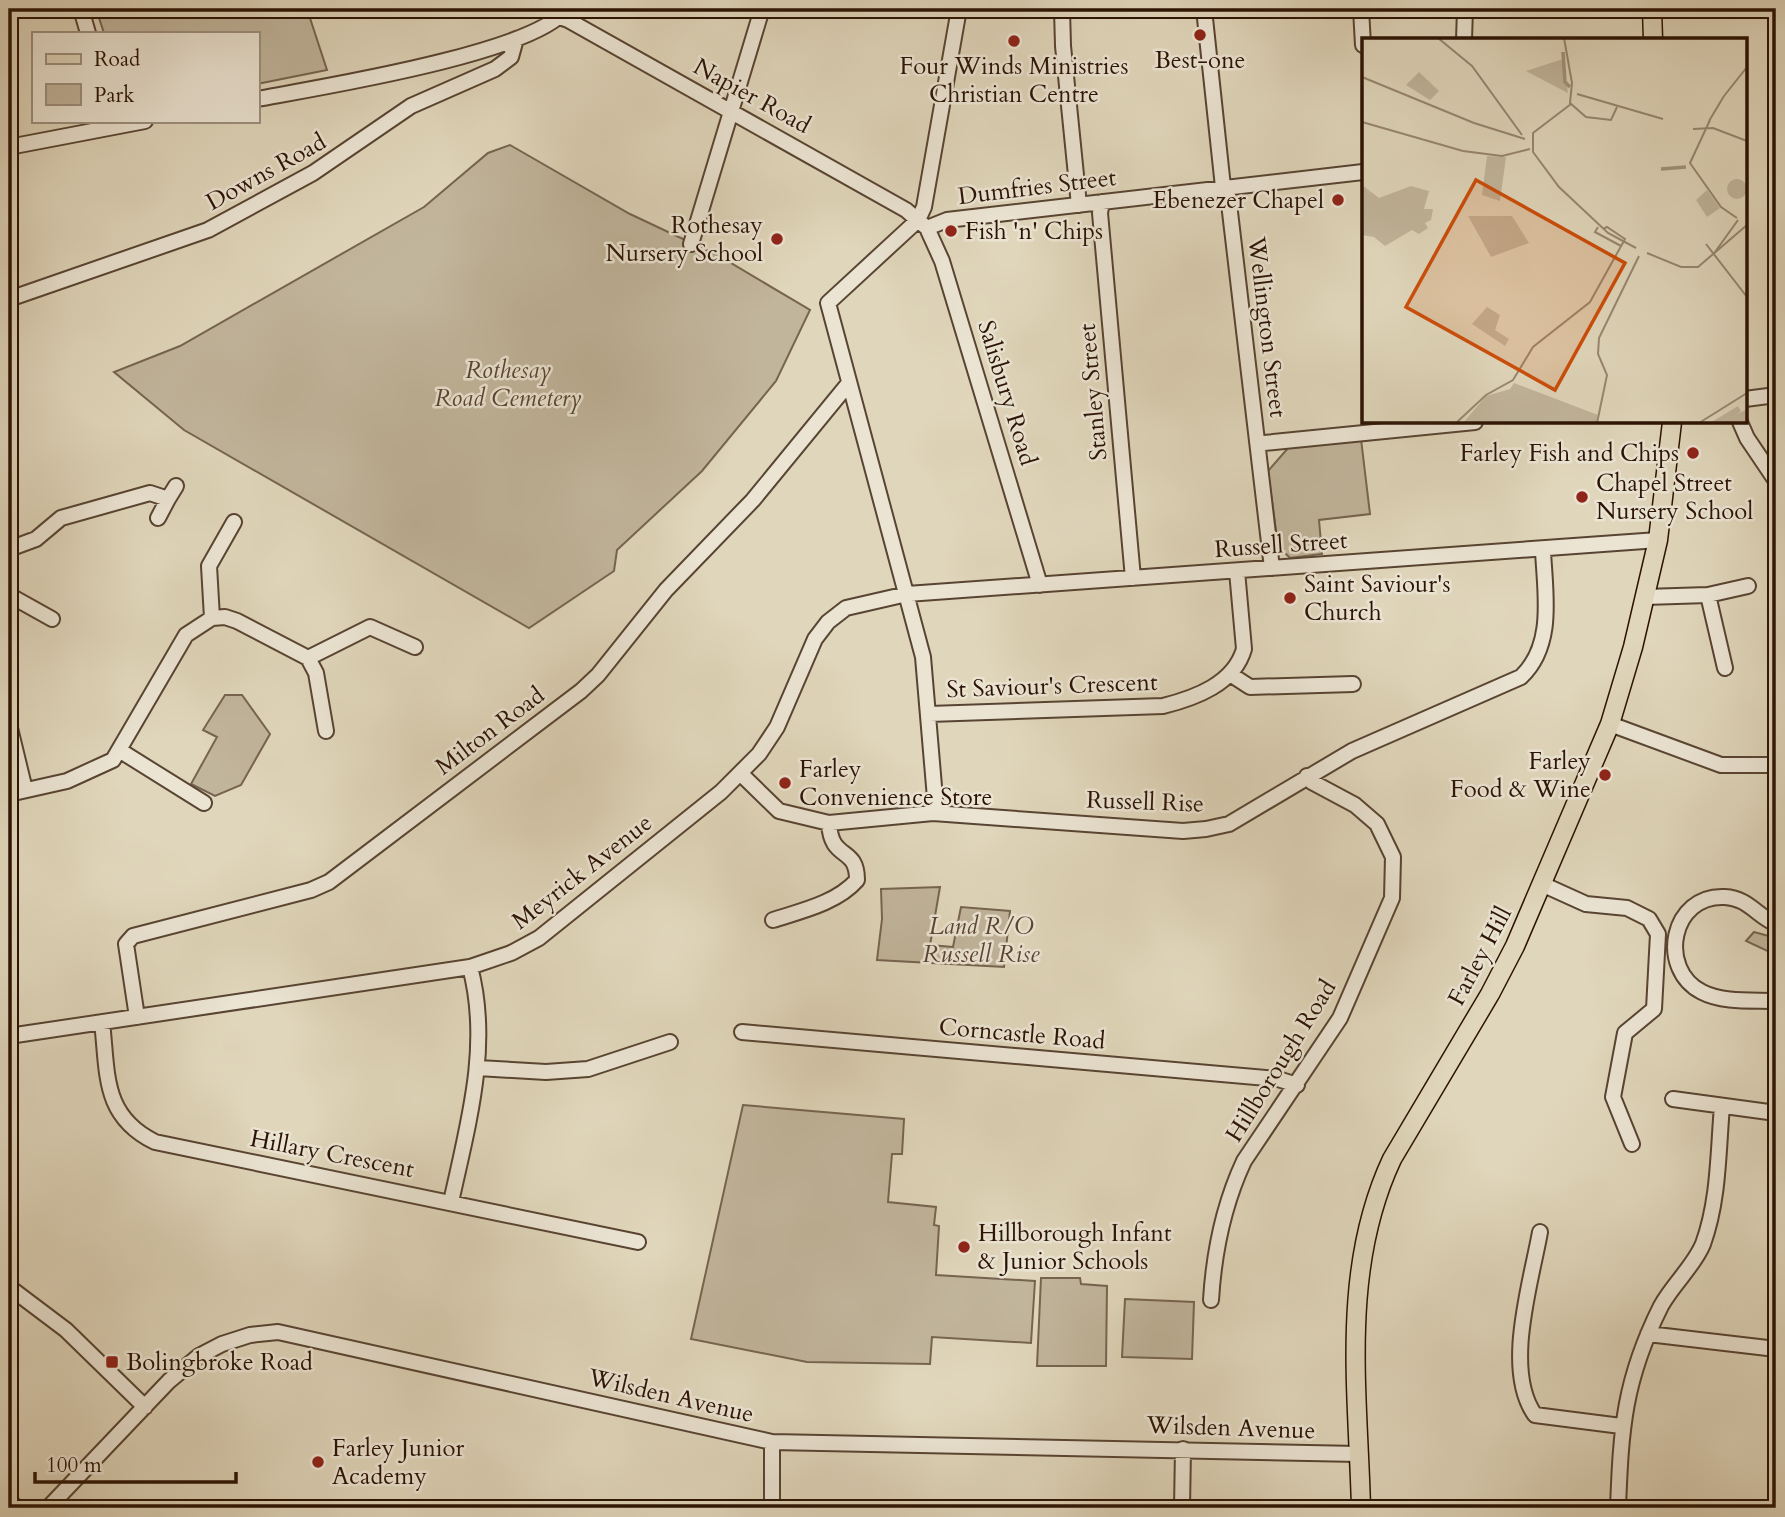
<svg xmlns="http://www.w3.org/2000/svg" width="1785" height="1517" font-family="Cardo,serif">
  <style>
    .green { fill: #c1b59c; stroke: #766450; stroke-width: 2 }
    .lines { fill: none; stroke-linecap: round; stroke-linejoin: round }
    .minor-casing { stroke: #584432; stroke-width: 18 }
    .major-casing { stroke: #2b1304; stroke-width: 21 }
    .minor { stroke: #ebe4d3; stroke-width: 14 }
    .major { stroke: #e0d6bb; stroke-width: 18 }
    .poi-dot { fill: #8f2418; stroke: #ebe4d3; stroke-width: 2.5 }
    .labels { text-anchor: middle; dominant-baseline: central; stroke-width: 5; stroke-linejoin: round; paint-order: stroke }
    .poi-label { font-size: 24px; fill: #2b1304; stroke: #ebe4d3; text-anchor: start }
    .street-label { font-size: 24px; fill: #2b1304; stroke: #ebe4d3 }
    .park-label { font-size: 24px; font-style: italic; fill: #584432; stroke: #ebe4d3 }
    .inset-river { fill: none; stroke: #a2947d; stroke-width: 3.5 }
    .inset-road { fill: none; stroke: #988872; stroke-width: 2 }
    .view { fill: #cc4e0b; fill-opacity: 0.15; stroke: #cc4e0b; stroke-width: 3.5 }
    .inset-edge { fill: none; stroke: #2b1304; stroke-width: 3.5 }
  </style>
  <rect width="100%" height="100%" fill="#e0d6bb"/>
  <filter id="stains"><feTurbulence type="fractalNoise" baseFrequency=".00286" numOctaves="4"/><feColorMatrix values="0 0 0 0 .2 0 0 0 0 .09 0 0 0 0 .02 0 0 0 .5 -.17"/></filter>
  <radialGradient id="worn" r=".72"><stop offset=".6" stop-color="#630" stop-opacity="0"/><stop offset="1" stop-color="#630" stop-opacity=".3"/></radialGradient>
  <path class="green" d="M96 9H307L327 70 257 84V33H104Z
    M510 145 630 214 719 256 810 310 776 381 702 471 617 550 614 571 529 628 184 430 114 372 180 346 424 207 488 153Z
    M1361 439 1370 514 1319 520 1322 554 1290 558 1278 546 1268 471 1289 447Z
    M225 695H242L270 734 241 785 215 796 191 784 217 737 203 730Z
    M940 887 930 945 953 947 961 907 1010 911 1004 967 877 960 882 919 881 889Z
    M1754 932 1776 938V955L1746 941Z
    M743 1105 904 1119 902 1154H892L888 1202 936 1207 934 1225 939 1226 936 1275 1035 1281 1031 1343 932 1337 930 1364 807 1362 691 1339Z
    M1041 1278H1080L1081 1284 1107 1286 1106 1366H1037Z
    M1125 1299 1194 1302 1192 1359 1122 1357Z"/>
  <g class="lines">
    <defs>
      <path id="minor" d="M81 9 88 33
        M536 9 568 20 906 210 927 228 942 261 1040 585
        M1062 9 1063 46 1079 205
        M1204 9 1223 187 1228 195 1272 568
        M1361 9 1363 45
        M1464 40 1465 9
        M257 99C316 88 536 53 566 9
        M9 147 145 121
        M1102 202 1100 213 1133 578
        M927 228 947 220 1363 172
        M691 244 762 9
        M9 299 208 230 313 173 411 106 495 69 511 57 516 39
        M1745 399 1776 395
        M1740 422 1747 438 1776 481
        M1259 446 1264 443 1475 422
        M168 499 176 486
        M9 549 36 539 61 518 150 493 168 499 158 518
        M9 595 52 619
        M1708 595 1725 668
        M1645 597 1708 595 1748 586
        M212 618 209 566 234 522
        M308 658 370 627 415 647
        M1230 674 1250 687 1353 684
        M929 714 1163 706C1195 698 1234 684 1244 649L1237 571
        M1610 724 1721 765H1776
        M10 728 25 790
        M119 750 204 803
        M741 774 779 811 829 823 933 813 1183 831 1206 829 1229 824 1352 751 1521 677C1555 645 1545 593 1543 551
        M9 794 67 781 113 760 186 635 212 618 225 617 237 621 308 658 316 673 326 731
        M933 813 935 798 923 657 828 303 918 220 924 207 959 9
        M1544 885 1586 904 1627 908 1649 919 1658 934 1654 1009 1625 1033 1613 1097 1632 1144
        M773 920C801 911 837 903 857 880 857 845 831 862 829 823
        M1776 924C1757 916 1748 898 1725 897 1671 894 1657 969 1702 992 1723 1003 1753 1000 1776 1001
        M137 1017 126 944 133 936 311 890 329 882 581 691 598 675 666 590 753 500 849 383
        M102 1022C108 1074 102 1116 155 1142L638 1242
        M742 1032 1278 1079 1297 1085
        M9 1036 470 967 511 953 539 938 721 792 759 754 777 727 815 639 828 622 846 608 907 594 1658 540
        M478 1068 546 1072 588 1069 670 1042
        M1673 1099 1776 1113
        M451 1202C468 1124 491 1045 470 967
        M1540 1232C1531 1283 1503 1370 1535 1415L1621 1426
        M9 1287 66 1330 145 1407
        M1211 1300C1214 1251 1223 1206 1244 1161L1340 1018 1392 898 1393 857 1377 824 1355 805 1312 782 1307 776
        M1648 1334 1776 1349
        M772 1442V1508
        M9 1501 17 1508
        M48 1508 169 1381 199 1356 222 1344 250 1335 278 1332 772 1442 1359 1454
        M1182 1508 1183 1449
        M1618 1508C1621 1428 1624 1380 1661 1306 1673 1284 1694 1266 1703 1244 1719 1200 1718 1152 1722 1106"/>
      <path id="major" d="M1652 9 1653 40
        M1361 1508C1358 1390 1340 1270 1392 1159L1490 994 1515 946 1610 724 1633 647 1658 540 1672 422"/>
    </defs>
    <use href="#minor" class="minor-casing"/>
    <use href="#major" class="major-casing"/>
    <use href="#minor" class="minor"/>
    <use href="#major" class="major"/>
  </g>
  <g class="poi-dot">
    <circle cx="1200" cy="35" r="7"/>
    <circle cx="1014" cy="41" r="7"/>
    <circle cx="1338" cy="200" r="7"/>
    <circle cx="951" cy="231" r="7"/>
    <circle cx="777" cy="239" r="7"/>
    <circle cx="1693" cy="453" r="7"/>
    <circle cx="1582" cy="497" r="7"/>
    <circle cx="1290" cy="598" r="7"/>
    <circle cx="1605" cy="775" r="7"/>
    <circle cx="785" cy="783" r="7"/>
    <circle cx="964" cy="1247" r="7"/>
    <rect x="105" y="1355" width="14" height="14" rx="3.5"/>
    <circle cx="318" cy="1462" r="7"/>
  </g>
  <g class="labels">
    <g class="poi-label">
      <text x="1200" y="60" text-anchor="middle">Best-one</text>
      <text x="1014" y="66" text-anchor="middle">Four Winds Ministries<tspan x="1014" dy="28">Christian Centre</tspan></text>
      <text x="1324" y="200" text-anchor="end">Ebenezer Chapel</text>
      <text x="763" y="225" text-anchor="end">Rothesay<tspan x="763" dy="28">Nursery School</tspan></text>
      <text x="965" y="231">Fish 'n' Chips</text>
      <text x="1679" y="453" text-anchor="end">Farley Fish and Chips</text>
      <text x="1596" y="483">Chapel Street<tspan x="1596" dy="28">Nursery School</tspan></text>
      <text x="1304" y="584">Saint Saviour's<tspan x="1304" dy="28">Church</tspan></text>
      <text x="1591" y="761" text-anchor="end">Farley<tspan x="1591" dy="28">Food &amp; Wine</tspan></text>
      <text x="799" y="769">Farley<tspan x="799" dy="28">Convenience Store</tspan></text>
      <text x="978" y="1233">Hillborough Infant<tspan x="978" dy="28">&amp; Junior Schools</tspan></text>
      <text x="126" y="1362">Bolingbroke Road</text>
      <text x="332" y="1448">Farley Junior<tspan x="332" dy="28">Academy</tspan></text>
    </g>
    <g class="street-label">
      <text transform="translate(752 96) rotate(29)">Napier Road</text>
      <text transform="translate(266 172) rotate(-29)">Downs Road</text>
      <text transform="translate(1037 187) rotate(-7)">Dumfries Street</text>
      <text transform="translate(1267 327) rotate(83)">Wellington Street</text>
      <text transform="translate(1093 392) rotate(-95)">Stanley Street</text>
      <text transform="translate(1007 393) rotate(73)">Salisbury Road</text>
      <text transform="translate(1281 545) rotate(-4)">Russell Street</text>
      <text transform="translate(1052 686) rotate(-2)">St Saviour's Crescent</text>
      <text transform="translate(490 731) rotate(-37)">Milton Road</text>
      <text transform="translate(1145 802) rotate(2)">Russell Rise</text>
      <text transform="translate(582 872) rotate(-38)">Meyrick Avenue</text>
      <text transform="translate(1480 956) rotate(-62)">Farley Hill</text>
      <text transform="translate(1022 1034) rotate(5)">Corncastle Road</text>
      <text transform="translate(1281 1061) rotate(-58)">Hillborough Road</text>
      <text transform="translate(332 1154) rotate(11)">Hillary Crescent</text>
      <text transform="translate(671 1396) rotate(13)">Wilsden Avenue</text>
      <text transform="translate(1231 1428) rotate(2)">Wilsden Avenue</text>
    </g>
    <g class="park-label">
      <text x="508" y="370">Rothesay<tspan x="508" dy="28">Road Cemetery</tspan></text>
      <text x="981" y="926">Land R/O<tspan x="981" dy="28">Russell Rise</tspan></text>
    </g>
  </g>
  <g transform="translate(1362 38)">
    <rect width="385" height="385" fill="#e0d6bb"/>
    <path d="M201 21 206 55 164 33ZM57 34 77 53 68 62 44 47ZM125 118 144 119 138 163 120 157ZM365 151a10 10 0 1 1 20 0a10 10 0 1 1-20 0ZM0 147 17 160 49 148 67 153 62 171H71L69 182 63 185 66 190 57 196 50 192 23 208 12 199 0 197ZM345 152 358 170 345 179 334 162ZM106 178H150L167 205 129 219ZM125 269 138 277 133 292 147 301 143 308 110 286ZM152 345 236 377 234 385H101L124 358 148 351ZM376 368 379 373 374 377 385 371V385H348Z" fill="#c1b59c"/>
    <path class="inset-river" d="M201 14 203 44 208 49M299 131 324 129"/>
    <path class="inset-road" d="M76 0 110 28 160 97M202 0 210 45 208 65 224 79 249 82 255 69M0 39 112 85 163 101M215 56 301 81M362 58 385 29M209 66 171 95V114L197 149 246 195 274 210M348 82 328 125 359 169 375 180M347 83 362 58M0 84 101 113 140 118 168 111M331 91 351 90 385 103M236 189 233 194 259 208M344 206 385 259M353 214 376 182M285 215 319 229H336L385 187M94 385 124 357 151 342 171 309 228 264 263 201 245 189 241 191M235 385 245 337 236 316 237 300 277 218M337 385 385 355"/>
    <path class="view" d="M114 142 263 225 193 352 44 269Z"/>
    <rect width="385" height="385" class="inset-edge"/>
  </g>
  <rect width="1785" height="1517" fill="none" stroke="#e0d6bb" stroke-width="35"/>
  <rect x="10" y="10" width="1764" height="1496" fill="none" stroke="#2b1304" stroke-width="3.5"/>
  <rect x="18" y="18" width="1750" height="1482" fill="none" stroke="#2b1304" stroke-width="2"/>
  <rect x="32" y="32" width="228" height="91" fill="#ebe4d3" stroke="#9e9080" stroke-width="2"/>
  <rect x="46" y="54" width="35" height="10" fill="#e0d6bb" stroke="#9e9080" stroke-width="2"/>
  <text x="94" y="66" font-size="21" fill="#2b1304">Road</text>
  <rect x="46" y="84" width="35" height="21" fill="#c1b59c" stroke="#9e9080" stroke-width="2"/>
  <text x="94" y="102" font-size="21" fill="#2b1304">Park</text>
  <path d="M35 1472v10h201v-10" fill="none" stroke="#2b1304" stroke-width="3.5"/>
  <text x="46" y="1472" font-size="21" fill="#2b1304" stroke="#ebe4d3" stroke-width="5" paint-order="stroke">100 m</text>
  <rect width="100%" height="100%" filter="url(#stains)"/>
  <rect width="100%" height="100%" fill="url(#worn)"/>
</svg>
